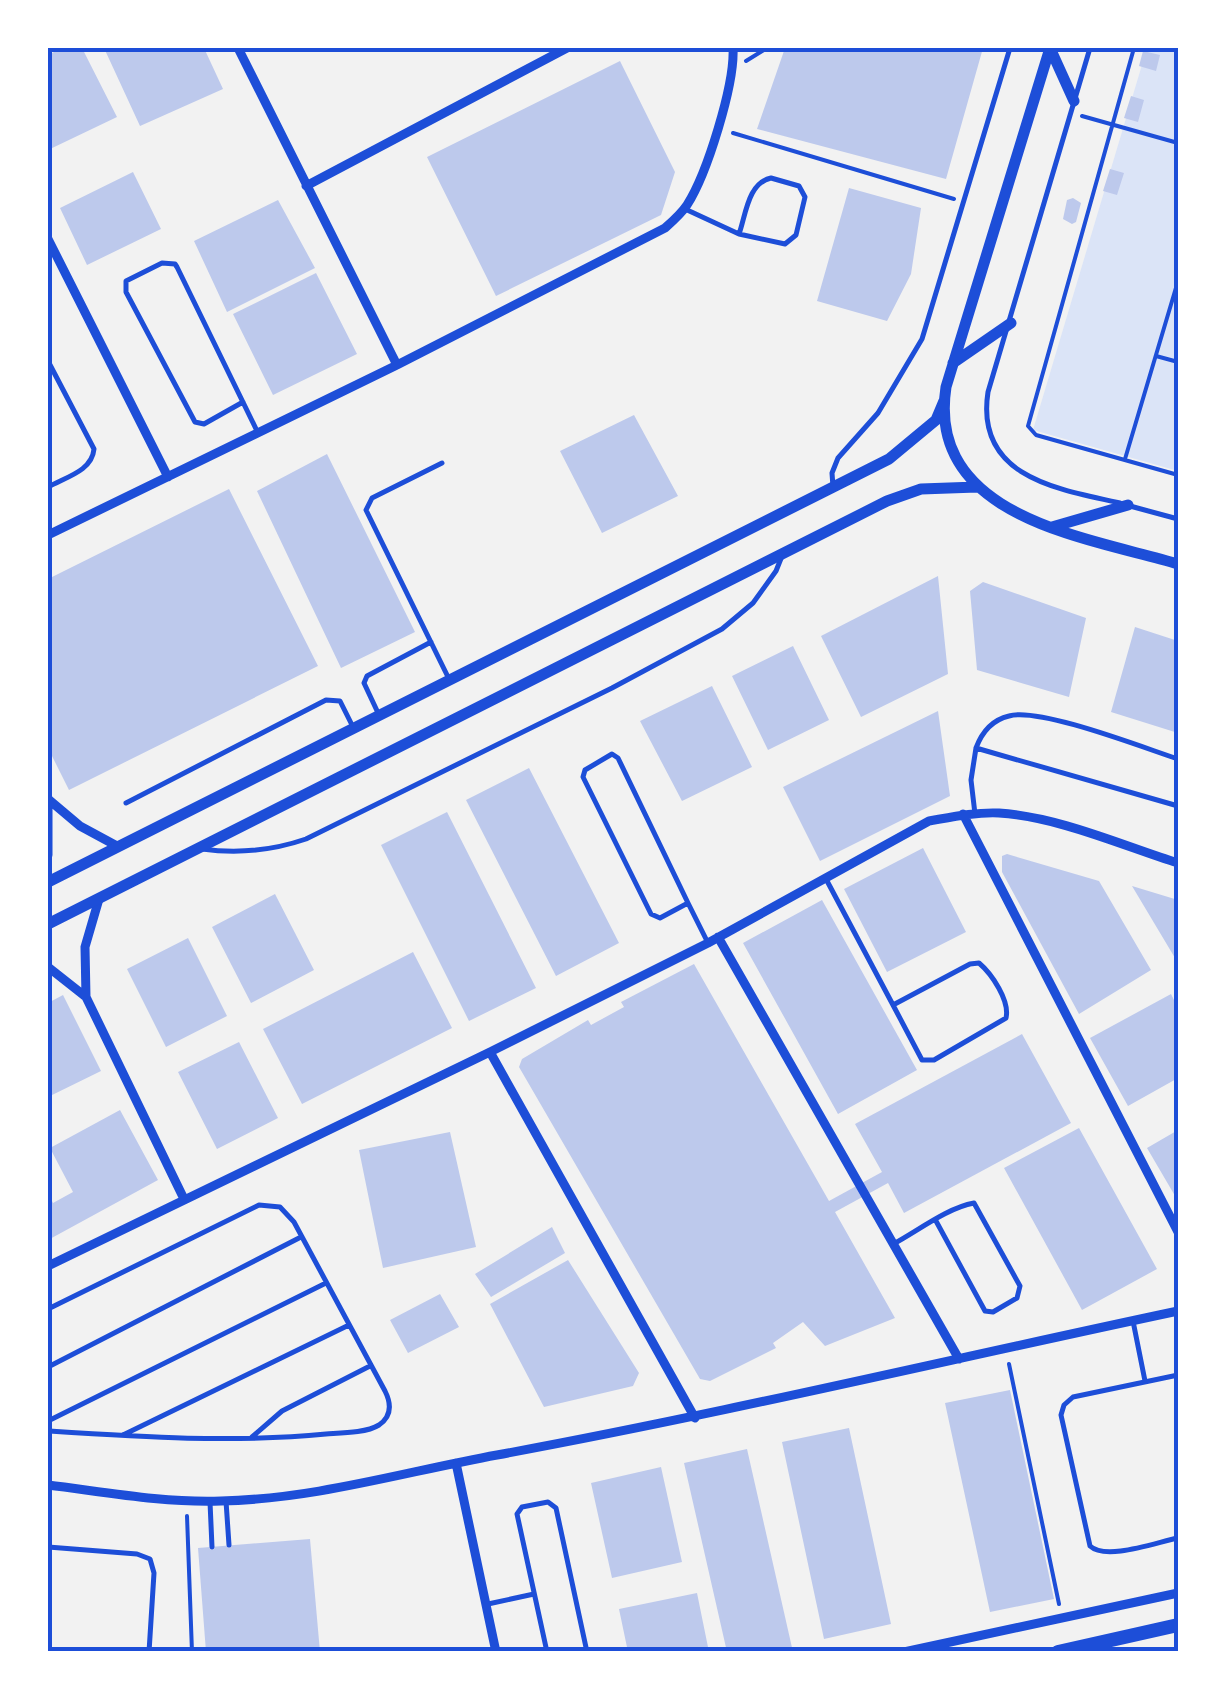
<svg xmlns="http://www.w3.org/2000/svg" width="1226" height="1699" font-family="Helvetica,sans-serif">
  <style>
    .green { fill: #dbe4f7 }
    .building { fill: #bdc9ec }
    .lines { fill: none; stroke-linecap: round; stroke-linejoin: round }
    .path { stroke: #1d4ed8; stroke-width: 4 }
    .service { stroke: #1d4ed8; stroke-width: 5 }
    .minor { stroke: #1d4ed8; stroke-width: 9 }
    .tertiary { stroke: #1d4ed8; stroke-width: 11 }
    .secondary { stroke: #1d4ed8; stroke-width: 14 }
    .neatline { fill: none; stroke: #1d4ed8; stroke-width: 4 }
  </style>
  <rect width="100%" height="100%" fill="#f2f2f2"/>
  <path class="green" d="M1147 48H1178V471L1033 430Z"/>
  <path class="building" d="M62 48H82L117 117 48 150V55Z
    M104 48H204L223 89 140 126Z
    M785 48H983L946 179 757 129Z
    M1143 51 1160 55 1156 71 1139 66Z
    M620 61 675 172 661 215 496 296 427 157Z
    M1131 96 1144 100 1138 122 1124 118Z
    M1110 169 1124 173 1117 195 1103 191Z
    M133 172 161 229 87 265 60 208Z
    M849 188 921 208 911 274 887 321 817 301Z
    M1073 198 1081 203 1076 222 1072 224 1063 219 1067 200Z
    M278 200 315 268 227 312 194 241Z
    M316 273 357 354 273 395 233 314Z
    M634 415 678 496 602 533 560 451Z
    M327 454 415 632 341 668 257 491Z
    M229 489 318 666 69 790 48 748V579Z
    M938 576 948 674 861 717 821 636Z
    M983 582 1086 618 1069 697 977 670 970 591Z
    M1135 627 1178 641V733L1111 712Z
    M793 646 829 720 768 750 732 676Z
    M712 686 752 767 682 801 640 721Z
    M938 711 950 796 820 861 783 787Z
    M529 768 619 943 556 976 466 800Z
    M447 812 536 988 469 1021 381 845Z
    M923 848 966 932 887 972 844 889Z
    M1007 854 1099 881 1151 970 1079 1014 1002 872V856Z
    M1132 886 1178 900V956L1175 958Z
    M275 894 314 970 251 1003 212 927Z
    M822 900 917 1070 838 1114 743 943Z
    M188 938 227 1016 166 1047 127 969Z
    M413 952 452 1028 302 1104 263 1029Z
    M694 964 829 1201 882 1172 855 1124 1022 1034 1071 1123 904 1213 888 1183 835 1212 895 1318 825 1346 803 1322 773 1343 776 1348 710 1381 700 1379 519 1067 522 1059 588 1020 591 1025 624 1007 621 1002Z
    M1171 994 1178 1008V1078L1128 1106 1090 1038Z
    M63 995 101 1071 48 1097V1003Z
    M239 1042 278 1118 217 1149 178 1072Z
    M120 1110 158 1180 48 1240V1193L53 1203 73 1192 50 1148Z
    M1079 1128 1157 1269 1082 1310 1004 1168Z
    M1178 1130V1201L1147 1148Z
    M450 1132 476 1247 383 1268 359 1150Z
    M552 1227 565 1253 491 1297 475 1274Z
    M568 1260 639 1373 633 1386 544 1407 490 1304Z
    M440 1294 459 1327 408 1353 390 1320Z
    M1010 1390 1054 1599 990 1612 945 1403Z
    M849 1428 891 1624 824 1639 782 1442Z
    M747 1449 793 1652H727L684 1463Z
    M661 1467 682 1562 612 1578 591 1483Z
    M310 1539 320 1652H206L198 1548Z
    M697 1593 709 1652H628L619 1609Z"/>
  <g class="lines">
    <path class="path" d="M1134 48 1028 426 1036 435 1178 475
      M746 61 767 48
      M1082 116 1178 143
      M733 133 954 199
      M1156 356 1178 362
      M1125 459 1178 281
      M1009 1364 1059 1604
      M187 1516 192 1652"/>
    <path class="service" d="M1090 48 988 392C975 476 1055 489 1120 503
      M771 178 799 186 805 197 796 235 785 244 739 234C746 214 748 183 771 178Z
      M685 209 739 234
      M48 361 94 449C92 471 66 477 48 487
      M243 402 204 424 195 422 126 292V281L162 263 175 264 177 267 258 433
      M442 463 372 498 366 510 449 679
      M833 487 832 473 838 458 878 413 922 339 1010 48
      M1130 506 1178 519
      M379 715 364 683 367 676 431 642
      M612 754 618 758 688 903 660 918 651 914 583 777 585 770Z
      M1178 759C1144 748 1039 707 1009 716 992 720 982 732 976 748L1178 806
      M126 803 326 700 340 701 352 725
      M975 814 971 780 976 748
      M202 849C238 854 271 851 306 839L612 688 722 629 753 603 776 571 782 556
      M826 879 893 1005
      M688 903 708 943
      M979 963C992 974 1010 1001 1006 1018L934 1060H922L893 1005 970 964Z
      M895 1243C919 1230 947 1208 974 1203L1020 1286 1017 1298 993 1312 985 1311 936 1221
      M48 1309 259 1205 280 1207 294 1222 385 1391C391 1403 392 1416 379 1425 366 1433 342 1433 326 1434 233 1443 141 1437 48 1431
      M1133 1321 1145 1381
      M48 1367 301 1237
      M1178 1375 1073 1397 1064 1405 1061 1415 1090 1546C1106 1561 1157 1542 1178 1538
      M48 1421 326 1283
      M123 1435 349 1325
      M252 1437 282 1411 370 1366
      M226 1501 229 1545
      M210 1502 212 1547
      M48 1547 137 1554 150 1559 154 1573 149 1652
      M488 1604 534 1594
      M547 1652 517 1514 522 1507 548 1502 556 1508 587 1652"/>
    <path class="minor" d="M238 48 397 365
      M306 186 567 48
      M48 239 168 477
      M48 535 397 365 665 228C673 221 681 214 687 205 707 174 735 84 733 48
      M48 798V855
      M48 799 80 826 117 846
      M963 814 1178 1232
      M718 937 959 1359
      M48 967 86 997 184 1199
      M86 997 85 947 99 899
      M490 1052 695 1418
      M48 1266 490 1052 708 943 929 821C952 817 975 812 999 813 1059 817 1121 845 1178 863
      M456 1463 496 1652
      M48 1485C105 1492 163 1503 221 1501 315 1499 404 1472 497 1455 725 1413 951 1359 1178 1311
      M904 1652 1178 1593"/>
    <path class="tertiary" d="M1050 48 946 387C926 518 1087 537 1178 564
      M1050 48 1074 101
      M953 363 1011 323
      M1052 527 1128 505
      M48 882 889 459 936 420 944 401
      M48 924 887 501 921 489 977 487"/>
    <path class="secondary" d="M1058 1652 1178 1625"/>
  </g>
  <rect width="1226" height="1699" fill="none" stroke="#ffffff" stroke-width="100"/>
  <rect x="50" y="50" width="1126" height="1599" class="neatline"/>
</svg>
